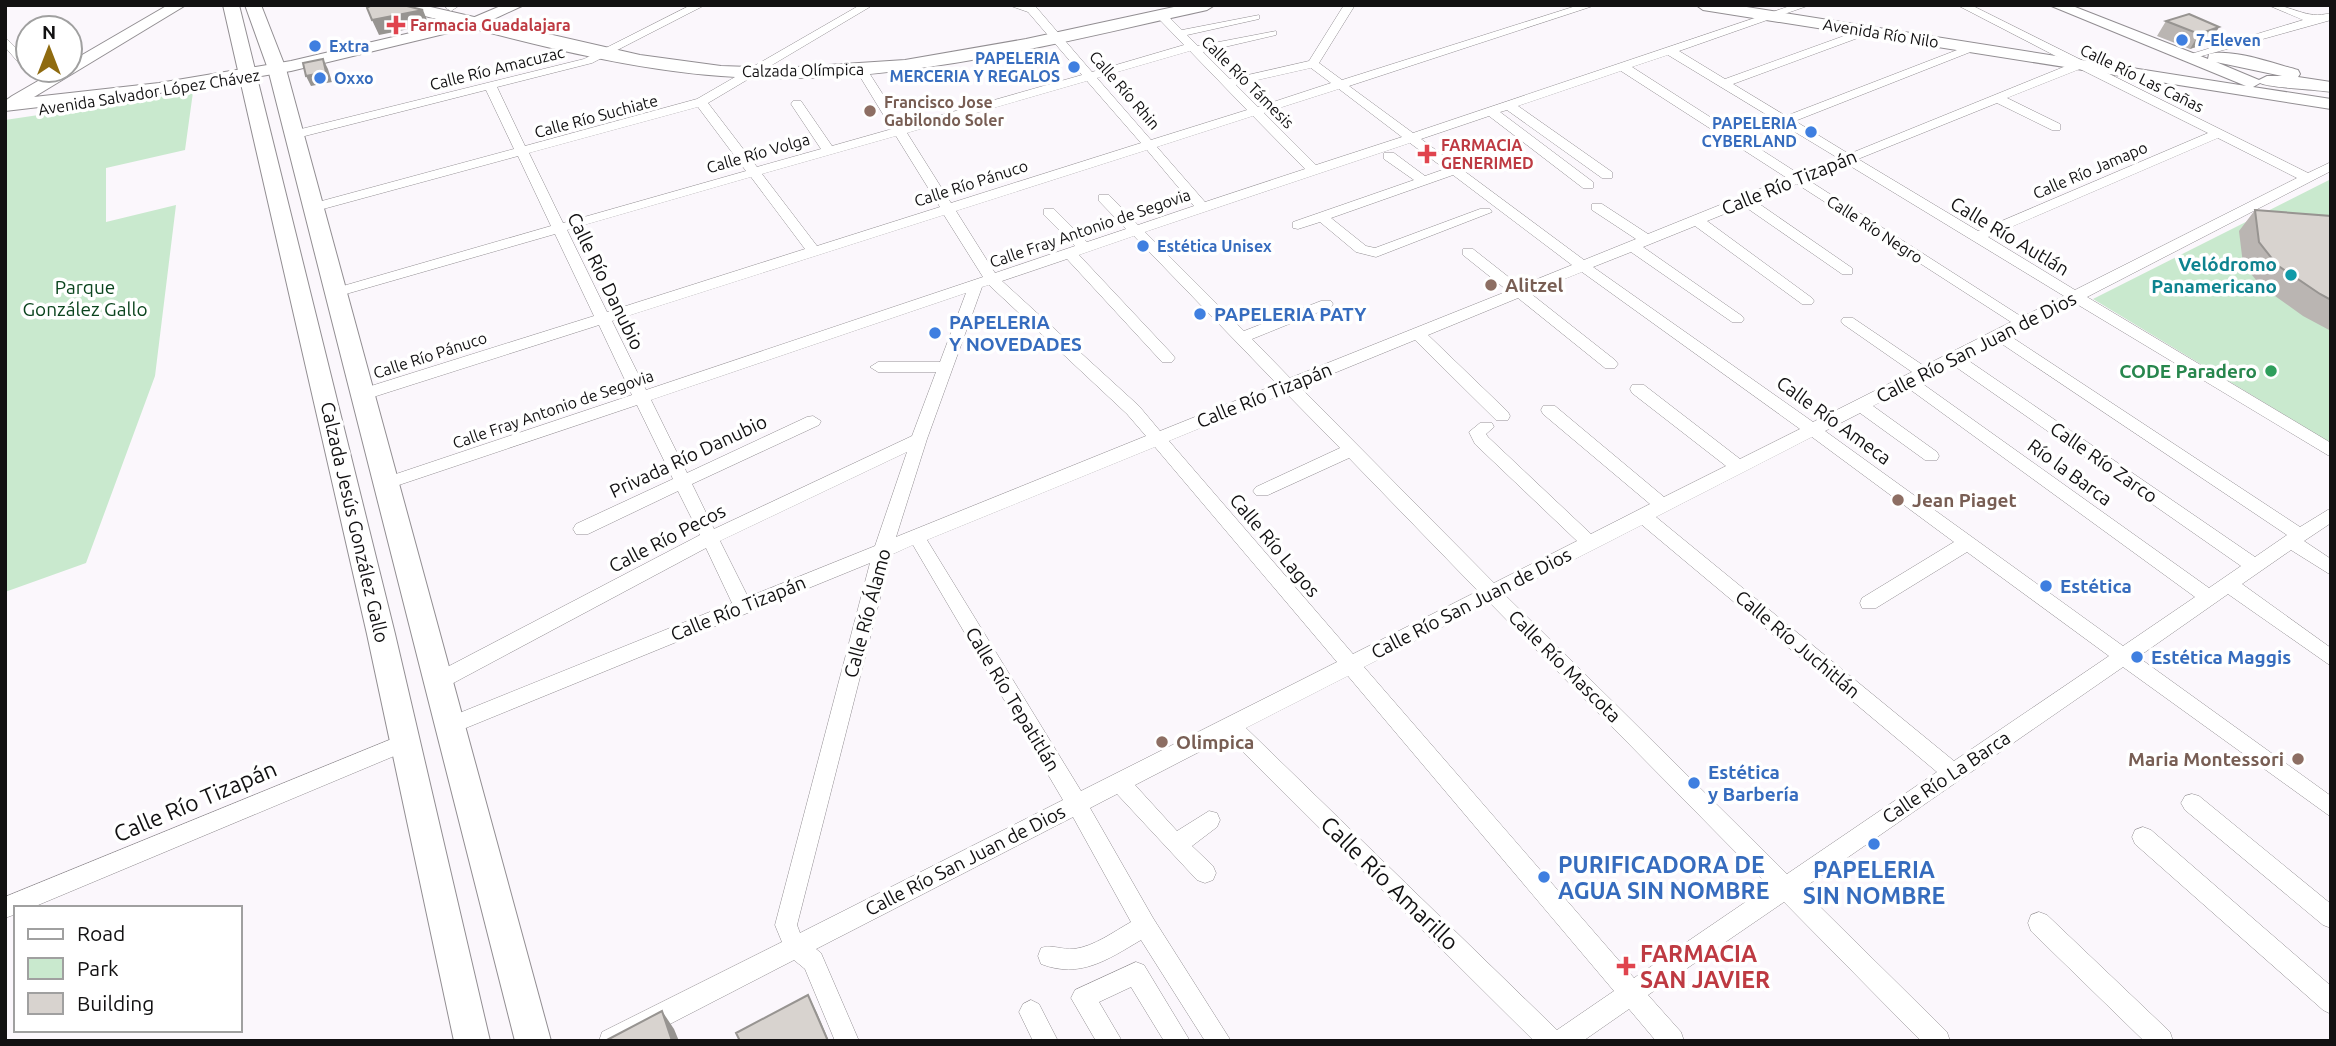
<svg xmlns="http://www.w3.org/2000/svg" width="2336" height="1046" font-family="Ubuntu,sans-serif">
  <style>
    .green { fill: #c9e9ce }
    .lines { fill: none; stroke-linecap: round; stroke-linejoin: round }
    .street-casing { stroke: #928e92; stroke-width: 1 }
    .secondary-casing { stroke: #928e92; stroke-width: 2 }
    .primary-casing { stroke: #928e92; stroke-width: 2 }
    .street { fill: #fff; fill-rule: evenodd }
    .secondary { fill: #fff; fill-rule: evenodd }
    .primary { fill: #fff; fill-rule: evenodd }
    .wall { fill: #bab5b2 }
    .shaded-wall { fill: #979491 }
    .building { fill: #d8d3cf; stroke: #979491; stroke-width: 2 }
    .health-dot { fill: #e0444e; stroke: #fff; stroke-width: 2.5 }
    .shop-dot { fill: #3f7fe0; stroke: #fff; stroke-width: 2.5 }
    .education-dot { fill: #8d6e63; stroke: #fff; stroke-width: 2.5 }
    .culture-dot { fill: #0f9aa8; stroke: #fff; stroke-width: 2.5 }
    .leisure-dot { fill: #2e9e5b; stroke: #fff; stroke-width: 2.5 }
    .labels { text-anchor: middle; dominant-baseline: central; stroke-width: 7; stroke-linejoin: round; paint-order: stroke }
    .far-health-label { font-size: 16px; font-weight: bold; fill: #be3a42; stroke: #fff; text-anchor: start }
    .far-street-label { font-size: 16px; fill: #121112; stroke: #fff }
    .far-shop-label { font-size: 16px; font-weight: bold; fill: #366cbe; stroke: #fff; text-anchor: start }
    .far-education-label { font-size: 16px; font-weight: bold; fill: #785e54; stroke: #fff; text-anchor: start }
    .street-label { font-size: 19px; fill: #121112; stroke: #fff }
    .culture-label { font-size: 19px; font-weight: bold; fill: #0d838f; stroke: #fff; text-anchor: end }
    .education-label { font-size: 19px; font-weight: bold; fill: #785e54; stroke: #fff; text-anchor: start }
    .park-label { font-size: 19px; fill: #0b441e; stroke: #fff }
    .shop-label { font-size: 19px; font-weight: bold; fill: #366cbe; stroke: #fff; text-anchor: start }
    .leisure-label { font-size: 19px; font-weight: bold; fill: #27864d; stroke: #fff; text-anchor: end }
    .near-street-label { font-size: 23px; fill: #121112; stroke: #fff }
    .near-shop-label { font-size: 23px; font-weight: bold; fill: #366cbe; stroke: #fff; text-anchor: start }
    .near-health-label { font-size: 23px; font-weight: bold; fill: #be3a42; stroke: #fff; text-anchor: start }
  </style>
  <rect width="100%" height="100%" fill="#fbf7fc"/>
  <path class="green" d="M193 92 185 150 106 168V222L176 205 155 376 86 563 5 592V120Z
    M2331 179V443L2093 299Z"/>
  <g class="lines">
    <defs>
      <path id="street" d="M448 5H460L451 11 446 8Z
        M691 5H705L592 63 497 87 525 146 697 99 860 5H873L708 103 757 167 821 149 791 104 793 101H801L832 146 892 129 856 70 858 68H866L903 126 1082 75 1028 12 1008 5 1036 7 1092 72 1184 45 1157 17V13H1165L1182 30 1259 15V19L1187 35 1198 46 1276 31V35L1203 52 1230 79 1309 61 1344 5H1355L1319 63 1342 80 1579 5H1596L1349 86 1413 133 1793 5H1810L1679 51 1725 79 1866 28H1874V32L1733 84 1786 116 1970 45H1978V49L1795 121 1849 154 2071 64 1957 5H1971L2308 173 2331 162V171L2087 297 2331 443V457L2075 303 2010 336 2300 527 2331 508V523L2304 541 2331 559V575L2291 550 2242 584 2331 648V666L2228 594 2138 657 2331 796V817L2123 667 1802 889 1947 1032 1950 1041H1921L1784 902 1648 995 1681 1032 1684 1041H1656L1629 1009 1583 1041H1534L1228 737 1135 785 1177 831 1209 811 1217 813 1220 820 1217 827 1192 846 1213 866 1216 873 1213 880 1205 883 1197 880 1117 794 1090 808 1153 918 1231 1041H1205L1141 940C1107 960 1080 979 1041 964L1038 956 1041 948C1052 944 1062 950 1074 949 1095 946 1113 932 1131 922L1073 817 816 949 821 953 859 1041H835L805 969 794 960 637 1041H599L602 1032 782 942 775 925 870 563 456 732 449 734 442 732 439 726 442 720 732 603 706 548 444 688 437 690 430 688 427 682 430 676 700 535 678 491 588 534H576L573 529 576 524 673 479 637 405 393 487H381L379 483 381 479 632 395 599 325 367 399H355L353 395 355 391 594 316 555 234 339 296H329L327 293 329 290 551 226 518 156 312 212 305 208 307 205 514 149 486 90 293 139 287 135 289 132 584 59ZM1190 51 1247 110 1151 140 1097 78ZM1668 55 1838 158 1799 174 1632 67ZM1311 68 1331 83 1258 107 1236 85ZM2080 69 2208 133 1978 231 1858 159 1997 103 2052 130H2060V124L2007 98ZM1621 71 1787 178 1648 234 1602 204H1592V210L1636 239 1584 260 1421 139 1489 116 1583 188H1593V182L1500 112 1507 110 1602 178H1612V172L1518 106ZM1087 81 1141 143 951 203 907 133ZM1339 89 1402 137 1316 165 1264 113ZM698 107 746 171 563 223 529 153ZM1253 116 1305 169 1205 202 1157 147ZM896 136 940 207 817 246 762 174ZM2218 138 2297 178 2075 290 1988 237ZM1410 143 1445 169 1425 176 1394 153H1384V159L1414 180 1293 222V228L1298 229 1320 222 1356 252 1376 257 1492 212 1490 209H1480L1375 248 1366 246 1331 218 1453 175 1572 265 1520 286 1473 249H1463V255L1508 291 1290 378 1252 339 1331 307 1333 304 1331 301H1321L1244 331 1145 232ZM1147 150 1194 206 1138 225 1109 195H1099V201L1126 229 1087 242 1054 209H1044V215L1075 246 995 273 956 211ZM1847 164 2064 296 2022 317 1808 180ZM751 177 805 249 607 312 567 230ZM1797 184 2011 322 1924 366 1853 318H1843L1841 321 1843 324 1912 372 1813 422 1593 267 1631 252 1732 322H1742L1744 319 1742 316 1643 247 1695 226 1802 304H1812L1814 301 1812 298 1707 221 1744 206 1842 274H1852V268L1755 201ZM944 215 983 277 646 390 612 321ZM1134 236 1277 384 1160 431 1139 406 1002 281 1067 259 1162 362H1172L1175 358 1172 354 1079 255ZM1582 272 1800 429 1740 459 1644 385H1632L1630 389 1632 393 1726 466 1664 497 1555 406H1543L1541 410 1543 414 1650 504 1591 534 1488 437 1486 434 1494 427 1492 423H1480L1469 432 1475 444 1577 541 1494 583 1300 387 1415 340 1496 420H1508L1510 416 1508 412 1428 335 1518 298 1605 368H1615L1618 364 1615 360 1530 293ZM989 285 1127 414 1146 436 896 537 927 439 982 287ZM966 293 940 362H878L870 367 878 372H936L912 436 714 529 692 484 819 425 821 421 813 416 807 417 687 473 651 400ZM1999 342 2287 535 2255 557 1966 359ZM1953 365 2241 566 2209 588 1920 382ZM1908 388 2195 597 2123 646 1825 431 1860 413 1925 460H1937L1939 456 1937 452 1873 406ZM1286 393 1340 448 1256 487 1253 491 1256 495H1268L1349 458 1478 591 1353 654 1169 441ZM1812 437 1954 542 1862 598 1860 603 1862 608H1876L1967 552 2109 656 1954 761 1656 517ZM1155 447 1337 662 1081 791 927 540ZM907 452 875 546 748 597 720 541ZM1642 525 1937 772 1787 874 1505 595ZM913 545 1063 800 800 933 797 925 891 555ZM1490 603 1769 886 1634 978 1364 667ZM1348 676 1614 991 1557 1030 1246 728Z
        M2268 5C2295 5 2304 20 2331 13V20L2191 59 2181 57 2303 20Z
        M5 37 28 60 30 70 24 69 5 47Z
        M404 734 411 737 414 743 411 749 31 908H16V914L5 918V897Z
        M2192 794 2199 796 2331 904V928L2323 925 2185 810 2181 803 2185 796Z
        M2143 827 2151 830 2331 986V1014L2323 1010 2135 844 2132 837 2135 830Z
        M2039 912 2047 915 2170 1032 2173 1041H2144L2031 931 2028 923 2031 915Z
        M1136 962 1144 965 1190 1041H1164L1131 987 1099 1002 1122 1041H1096L1071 998 1075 990Z
        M1031 1000 1039 1004 1058 1041H1033L1019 1012 1023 1004Z"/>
      <path id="secondary" d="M168 5H186L34 97 159 83 291 61 470 19 503 5H524L481 25 291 71 159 93 5 111V101L12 96 57 70H70V62Z
        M1696 5H1734L2246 86 2049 5H2070L2208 59 2209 54C2232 48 2275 64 2298 70L2300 74 2298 77 2331 82V92C2315 89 2269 88 2260 83L2253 87 2331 99V109L1703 10ZM2216 62 2282 76H2267L2259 80Z"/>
      <path id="primary" d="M223 5H239L395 634 490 1041H454L367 634Z
        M245 5H261L286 69 551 1041H515L268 69Z
        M392 5H422L640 55 721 66 782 68 905 60 1026 39 1183 5H1215L1207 10C1048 45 885 89 721 76 610 68 501 35 394 8Z"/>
    </defs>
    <use href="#street" class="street-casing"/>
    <use href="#secondary" class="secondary-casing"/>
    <use href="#primary" class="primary-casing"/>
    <use href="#street" class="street"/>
    <use href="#secondary" class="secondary"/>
    <use href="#primary" class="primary"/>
  </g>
  <path class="wall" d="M2166 21 2219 27 2210 42 2190 49 2157 36Z
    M2255 210 2331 216V331L2303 316 2261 286 2243 264 2239 231Z"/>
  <path class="shaded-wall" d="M423 10 429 25 379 35 372 20Z
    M2219 27 2210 42 2190 49 2199 34Z
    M323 59 328 69 332 82 311 86 306 76Z
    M808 995 817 1013 829 1041H828Z
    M662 1011 674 1029 679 1041H672Z"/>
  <path class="building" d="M372 5H403L423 10 372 20 367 8Z
    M2189 14 2219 27 2199 34 2166 21Z
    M323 59 326 72 306 76 303 63Z
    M2255 210 2331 216V300L2320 294 2277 265 2259 242Z
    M808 995 828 1041H736L739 1039 736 1033Z
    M662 1011 672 1041H605Z"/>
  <g class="health-dot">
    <path d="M392.5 14.5h7v7h7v7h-7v7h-7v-7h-7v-7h7z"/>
    <path d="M1423.5 143.5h7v7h7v7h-7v7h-7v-7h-7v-7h7z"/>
    <path d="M1622.5 955.5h7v7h7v7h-7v7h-7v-7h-7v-7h7z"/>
  </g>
  <g class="shop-dot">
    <circle cx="2182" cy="40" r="7"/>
    <circle cx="315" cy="46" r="7"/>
    <circle cx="1074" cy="67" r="7"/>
    <circle cx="320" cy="78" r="7"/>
    <circle cx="1811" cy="132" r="7"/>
    <circle cx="1143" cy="246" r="7"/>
    <circle cx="1200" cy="314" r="7"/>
    <circle cx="935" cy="333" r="7"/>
    <circle cx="2046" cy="586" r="7"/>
    <circle cx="2137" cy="657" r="7"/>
    <circle cx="1694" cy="783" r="7"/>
    <circle cx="1874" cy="844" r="7"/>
    <circle cx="1544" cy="877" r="7"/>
  </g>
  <g class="education-dot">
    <circle cx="870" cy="111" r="7"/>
    <circle cx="1491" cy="285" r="7"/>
    <circle cx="1898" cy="500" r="7"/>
    <circle cx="1162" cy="742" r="7"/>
    <circle cx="2298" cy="759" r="7"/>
  </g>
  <circle class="culture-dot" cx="2291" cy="275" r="7"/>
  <circle class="leisure-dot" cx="2271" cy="371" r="7"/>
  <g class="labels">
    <g class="far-health-label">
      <text x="410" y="25">Farmacia Guadalajara</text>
      <text x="1441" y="145">FARMACIA<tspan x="1441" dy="18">GENERIMED</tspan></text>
    </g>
    <g class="far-street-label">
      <text transform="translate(1881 33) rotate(9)">Avenida Río Nilo</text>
      <text transform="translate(497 68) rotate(-14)">Calle Río Amacuzac</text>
      <text transform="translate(803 70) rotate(-1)">Calzada Olímpica</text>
      <text transform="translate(2142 78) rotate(26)">Calle Río Las Cañas</text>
      <text transform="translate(1248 82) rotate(45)">Calle Río Támesis</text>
      <text transform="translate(1125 90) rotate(49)">Calle Río Rhin</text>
      <text transform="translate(149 92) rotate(-9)">Avenida Salvador López Chávez</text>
      <text transform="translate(596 116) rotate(-15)">Calle Río Suchiate</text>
      <text transform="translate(758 153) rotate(-16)">Calle Río Volga</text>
      <text transform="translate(2090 170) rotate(-23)">Calle Río Jamapo</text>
      <text transform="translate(971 183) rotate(-18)">Calle Río Pánuco</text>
      <text transform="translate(1090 228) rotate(-19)">Calle Fray Antonio de Segovia</text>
      <text transform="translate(1875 229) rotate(33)">Calle Río Negro</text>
      <text transform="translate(430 355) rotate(-18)">Calle Río Pánuco</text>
      <text transform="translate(553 409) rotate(-19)">Calle Fray Antonio de Segovia</text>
    </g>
    <g class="far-shop-label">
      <text x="2196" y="40">7-Eleven</text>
      <text x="329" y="46">Extra</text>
      <text x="1060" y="58" text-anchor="end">PAPELERIA<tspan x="1060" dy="18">MERCERIA Y REGALOS</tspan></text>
      <text x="334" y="78">Oxxo</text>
      <text x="1797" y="123" text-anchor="end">PAPELERIA<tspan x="1797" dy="18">CYBERLAND</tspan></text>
      <text x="1157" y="246">Estética Unisex</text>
    </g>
    <g class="far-education-label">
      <text x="884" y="102">Francisco Jose<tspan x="884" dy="18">Gabilondo Soler</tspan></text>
    </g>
    <g class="street-label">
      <text transform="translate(1789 182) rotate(-22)">Calle Río Tizapán</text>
      <text transform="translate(2010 236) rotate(31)">Calle Río Autlán</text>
      <text transform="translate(606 281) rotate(64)">Calle Río Danubio</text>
      <text transform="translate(1976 347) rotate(-27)">Calle Río San Juan de Dios</text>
      <text transform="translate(1264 395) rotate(-22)">Calle Río Tizapán</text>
      <text transform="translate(1834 420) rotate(36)">Calle Río Ameca</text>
      <text transform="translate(688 456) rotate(-25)">Privada Río Danubio</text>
      <text transform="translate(2104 462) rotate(35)">Calle Río Zarco</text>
      <text transform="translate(2070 472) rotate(36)">Río la Barca</text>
      <text transform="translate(355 522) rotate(77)">Calzada Jesús González Gallo</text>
      <text transform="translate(667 538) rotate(-27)">Calle Río Pecos</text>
      <text transform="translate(1275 545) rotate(50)">Calle Río Lagos</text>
      <text transform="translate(1471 603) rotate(-27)">Calle Río San Juan de Dios</text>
      <text transform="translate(738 608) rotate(-22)">Calle Río Tizapán</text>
      <text transform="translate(867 613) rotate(-75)">Calle Río Álamo</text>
      <text transform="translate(1798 644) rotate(40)">Calle Río Juchitlán</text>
      <text transform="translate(1565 666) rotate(45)">Calle Río Mascota</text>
      <text transform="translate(1013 699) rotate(59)">Calle Río Tepatitlán</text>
      <text transform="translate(1946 777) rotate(-34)">Calle Río La Barca</text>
      <text transform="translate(965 860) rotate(-27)">Calle Río San Juan de Dios</text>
    </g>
    <g class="culture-label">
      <text x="2277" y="264">Velódromo<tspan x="2277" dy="22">Panamericano</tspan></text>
    </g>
    <g class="education-label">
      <text x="1505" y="285">Alitzel</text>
      <text x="1912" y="500">Jean Piaget</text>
      <text x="1176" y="742">Olimpica</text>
      <text x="2284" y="759" text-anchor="end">Maria Montessori</text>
    </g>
    <g class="park-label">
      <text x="85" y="287">Parque<tspan x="85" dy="22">González Gallo</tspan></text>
    </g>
    <g class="shop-label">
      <text x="1214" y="314">PAPELERIA PATY</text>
      <text x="949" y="322">PAPELERIA<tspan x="949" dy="22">Y NOVEDADES</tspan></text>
      <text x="2060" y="586">Estética</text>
      <text x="2151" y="657">Estética Maggis</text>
      <text x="1708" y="772">Estética<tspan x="1708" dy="22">y Barbería</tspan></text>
    </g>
    <g class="leisure-label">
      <text x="2257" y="371">CODE Paradero</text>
    </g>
    <g class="near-street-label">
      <text transform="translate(195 801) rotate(-23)">Calle Río Tizapán</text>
      <text transform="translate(1390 883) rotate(44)">Calle Río Amarillo</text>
    </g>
    <g class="near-shop-label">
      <text x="1558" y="864">PURIFICADORA DE<tspan x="1558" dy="26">AGUA SIN NOMBRE</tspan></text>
      <text x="1874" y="869" text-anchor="middle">PAPELERIA<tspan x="1874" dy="26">SIN NOMBRE</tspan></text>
    </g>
    <g class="near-health-label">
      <text x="1640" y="953">FARMACIA<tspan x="1640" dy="26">SAN JAVIER</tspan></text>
    </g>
  </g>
  <rect width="2336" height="1046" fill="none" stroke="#121112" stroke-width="14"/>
  <rect x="14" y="906" width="228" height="126" fill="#ffffff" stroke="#a0a0a0" stroke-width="2"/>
  <rect x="28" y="929" width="35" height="10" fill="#ffffff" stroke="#a0a0a0" stroke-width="2"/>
  <text x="77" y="941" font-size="21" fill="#121112">Road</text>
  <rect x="28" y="958" width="35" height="21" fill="#c9e9ce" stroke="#a0a0a0" stroke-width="2"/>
  <text x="77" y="976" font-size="21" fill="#121112">Park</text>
  <rect x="28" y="993" width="35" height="21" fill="#d8d3cf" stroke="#a0a0a0" stroke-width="2"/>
  <text x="77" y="1011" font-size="21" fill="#121112">Building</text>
  <g transform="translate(49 49)"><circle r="33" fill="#ffffff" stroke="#a0a0a0" stroke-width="2"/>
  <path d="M0-5L12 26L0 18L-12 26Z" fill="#8f6b10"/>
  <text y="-10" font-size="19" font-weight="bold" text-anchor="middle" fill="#121112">N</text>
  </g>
</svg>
